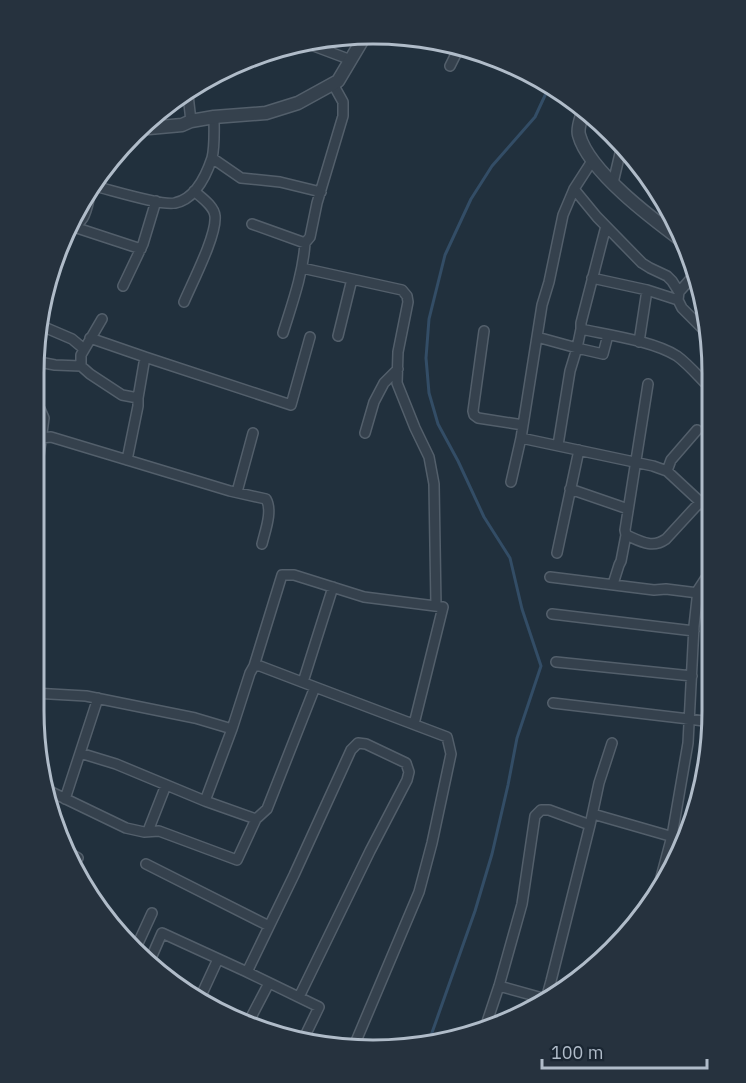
<svg xmlns="http://www.w3.org/2000/svg" width="746" height="1083" font-family="'IBM Plex Sans',sans-serif">
  <style>
    .lines { fill: none; stroke-linecap: round; stroke-linejoin: round }
    .stream { stroke: #334d66; stroke-width: 3 }
    .minor-casing { stroke: #535f6b; stroke-width: 12 }
    .tertiary-casing { stroke: #535f6b; stroke-width: 15 }
    .minor { stroke: #35414d; stroke-width: 9 }
    .tertiary { stroke: #35414d; stroke-width: 12 }
    .rim { fill: none; stroke: #b0bcc9; stroke-width: 3 }
  </style>
  <rect width="100%" height="100%" fill="#21303d"/>
  <g class="lines">
    <path class="stream" d="M428 1044 475 911 492 854 508 785 517 738 541 666 522 609 510 558 484 517 458 461 438 424 429 393 426 358 429 319 445 255 471 199 492 166 535 117 548 89"/>
    <defs>
      <path id="minor" d="M311 45 351 60
        M450 66 458 50
        M188 95 191 121
        M212 158 241 178 280 182 321 192
        M613 183 622 145
        M94 186C111 190 162 206 175 203 195 199 206 176 212 158 215 146 214 130 214 117
        M574 189 597 217 642 263 650 268 667 276 672 281 679 292 678 300 682 308 707 333
        M252 224 305 243 310 237 317 203 343 116V102L333 84
        M606 226 581 323V329C609 335 653 341 677 356 688 364 698 376 708 386
        M662 226 667 207
        M74 227 141 249
        M66 230C87 223 86 210 91 191
        M302 268 352 279 338 336
        M592 278 647 290 678 300
        M352 279 402 290 407 296 408 302 398 352 397 383 415 428 429 457 434 484 436 606
        M123 286 143 244 156 201
        M679 292 695 274
        M184 302C192 283 217 235 215 216 214 206 202 198 194 191
        M102 319 81 355V366L90 374 122 395 138 398
        M44 327 72 339 84 349
        M484 331 473 411 474 415 478 418 523 425
        M283 333C292 304 303 274 305 243
        M537 337 577 348 581 329
        M90 338 145 357
        M639 342 647 290
        M39 362 55 365 81 366
        M648 384 625 530 626 535C640 541 652 549 666 539L700 502
        M365 433 374 402 384 383 398 369
        M41 438 51 437 230 491 266 499C273 511 265 531 262 544
        M521 438 542 305 549 282 563 215 574 189 592 161
        M558 445 570 371 577 348 603 354 608 335
        M127 460 138 406V398L145 357 291 405 310 337
        M37 471 44 418 40 409 38 408
        M667 471 671 460 697 430
        M511 482 521 438 653 466 667 471 710 511
        M570 489 628 509
        M237 492 253 433
        M557 553 579 450
        M550 577 654 590 666 589 698 593
        M613 584 619 565 621 561 626 535
        M552 614 694 631
        M556 662 692 676
        M254 666 282 575H294L364 597 443 607 414 724
        M303 682 333 587
        M33 693 86 696 195 718 232 729 250 673 254 666H260L315 687
        M553 703 689 719 711 722
        M232 729 205 801 256 819
        M80 753 116 764 205 801
        M43 788 126 828 144 832 159 831 237 860 256 819 267 809 315 687 447 737 451 754 432 843 419 892 354 1046
        M65 799 98 698
        M593 814 687 841
        M148 831 166 785
        M69 853 78 858
        M146 864 269 926
        M660 881 672 836 688 743 694 626 698 590 711 570
        M135 950 152 913
        M148 965 162 933 247 972
        M499 986 546 999
        M299 997 370 851 407 780 409 772 406 763 366 744 358 743 351 750 294 875 247 972 319 1007 303 1040
        M200 998 218 959
        M546 999 551 981 590 825 599 783 612 743
        M247 1025 269 983
        M485 1028 499 986 522 904 535 816 541 810H549L590 825"/>
      <path id="tertiary" d="M583 112C581 119 577 128 579 135 589 172 654 220 685 243
        M138 129 182 125 191 121 214 117 266 113 298 103 338 81 366 34"/>
    </defs>
    <use href="#minor" class="minor-casing"/>
    <use href="#tertiary" class="tertiary-casing"/>
    <use href="#minor" class="minor"/>
    <use href="#tertiary" class="tertiary"/>
  </g>
  <path d="M0 0H746V1083H0ZM373 44H373A329 329 0 0 1 702 373V711A329 329 0 0 1 373 1040H373A329 329 0 0 1 44 711V373A329 329 0 0 1 373 44Z" fill="#26323e" fill-rule="evenodd"/>
  <path class="rim" d="M373 44H373A329 329 0 0 1 702 373V711A329 329 0 0 1 373 1040H373A329 329 0 0 1 44 711V373A329 329 0 0 1 373 44Z"/>
  <path d="M542 1059v9h165v-9" fill="none" stroke="#b0bcc9" stroke-width="3"/>
  <text x="551" y="1059" font-size="18" fill="#b0bcc9" stroke="#1a2632" stroke-width="4.5" paint-order="stroke">100 m</text>
</svg>
